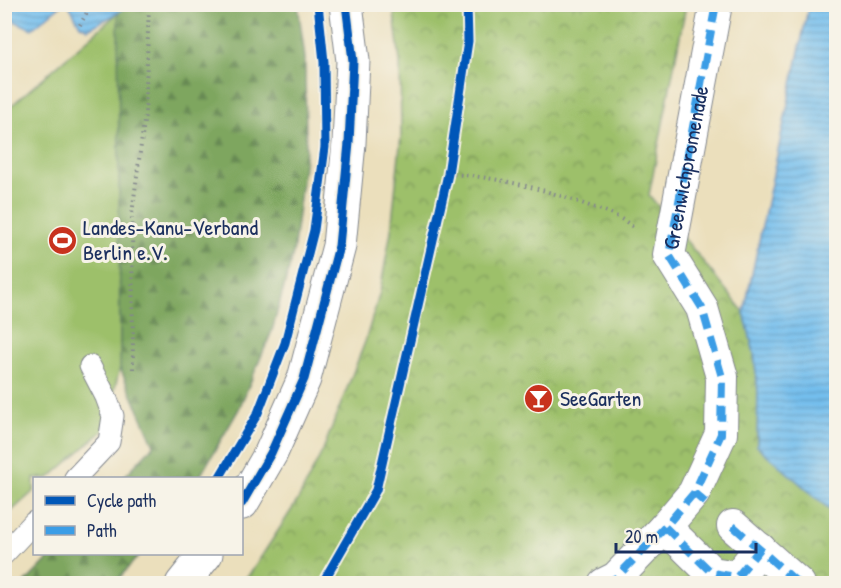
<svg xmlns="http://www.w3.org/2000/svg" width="841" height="588" font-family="'Patrick Hand',sans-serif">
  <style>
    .forest { fill: url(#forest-firs); stroke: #4c6a5e; stroke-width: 1.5 }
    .park { fill: url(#park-crowns); stroke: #5c7864; stroke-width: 1.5 }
    .pitch { fill: #9dc06b; stroke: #5c7864; stroke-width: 1.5 }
    .water { fill: url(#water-rules); stroke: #4877a6; stroke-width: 1.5 }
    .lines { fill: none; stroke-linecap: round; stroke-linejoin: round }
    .service-casing { stroke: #83878d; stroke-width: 23 }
    .pedestrian-casing { stroke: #83878d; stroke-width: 34 }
    .tertiary-casing { stroke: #83878d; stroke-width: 35 }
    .path { stroke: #83878d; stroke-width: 4; stroke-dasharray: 1.5 4.5; stroke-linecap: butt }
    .service { stroke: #fff; stroke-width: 21 }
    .pedestrian { stroke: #fff; stroke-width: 32 }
    .tertiary { stroke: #fff; stroke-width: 33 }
    .quiet { stroke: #3b9de6; stroke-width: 8; stroke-dasharray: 15 8; stroke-linecap: butt }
    .cycleway-casing { stroke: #f7f3e8; stroke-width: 13 }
    .cycleway { stroke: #0057b8; stroke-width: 9 }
    .labels { text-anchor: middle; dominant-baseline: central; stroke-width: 6; stroke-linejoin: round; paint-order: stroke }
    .street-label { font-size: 22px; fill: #1b2f5e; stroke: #f7f3e8 }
    .poi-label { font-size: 22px; fill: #1b2f5e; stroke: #f7f3e8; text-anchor: start }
  </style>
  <defs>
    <pattern id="forest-firs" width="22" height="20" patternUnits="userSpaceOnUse" patternTransform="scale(1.5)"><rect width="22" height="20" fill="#7ea65f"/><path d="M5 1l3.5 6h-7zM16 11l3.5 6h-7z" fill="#668852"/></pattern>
    <pattern id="park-crowns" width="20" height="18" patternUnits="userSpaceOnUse" patternTransform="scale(1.5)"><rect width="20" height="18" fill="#9dc06b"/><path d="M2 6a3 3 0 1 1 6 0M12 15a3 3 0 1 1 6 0" fill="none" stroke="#7f9c5b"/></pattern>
    <pattern id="water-rules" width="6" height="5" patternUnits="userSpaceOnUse" patternTransform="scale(1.5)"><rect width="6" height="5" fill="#75bfee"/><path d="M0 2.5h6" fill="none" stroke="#5f9cc4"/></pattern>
  </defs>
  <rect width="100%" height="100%" fill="#f7f3e8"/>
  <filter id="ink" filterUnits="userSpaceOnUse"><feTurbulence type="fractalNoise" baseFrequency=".0167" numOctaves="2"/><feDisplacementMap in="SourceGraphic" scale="12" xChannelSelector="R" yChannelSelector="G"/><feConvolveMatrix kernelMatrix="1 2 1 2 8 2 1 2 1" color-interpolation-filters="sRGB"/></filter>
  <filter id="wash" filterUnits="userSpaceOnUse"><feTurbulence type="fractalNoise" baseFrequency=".008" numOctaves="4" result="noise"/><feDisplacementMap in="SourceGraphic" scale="24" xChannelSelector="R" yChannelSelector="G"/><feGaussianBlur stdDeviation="1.35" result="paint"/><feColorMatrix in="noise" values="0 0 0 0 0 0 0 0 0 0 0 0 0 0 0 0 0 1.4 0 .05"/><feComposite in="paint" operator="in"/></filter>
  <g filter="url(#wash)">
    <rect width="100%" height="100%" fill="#ebdfbc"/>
    <path class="forest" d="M126 4 298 5 305 58 306 150 293 254 272 331 239 409 199 478H123L154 445 120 368 118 13Z
      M53 554H140L115 583H25Z"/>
    <path class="park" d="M393 5H686L649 195 744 312 754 353 758 392 757 446 836 515V583L240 584 252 571 298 500 323 450 365 342 380 292 391 231 401 136 400 62Z"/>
    <path class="pitch" d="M118 13 120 368 104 430 49 478H34V491L5 517 4 112Z"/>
    <path class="water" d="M809 4 836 5V515L757 446 758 392 754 353 744 312Z
      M4 5 5 4 61 5 32 29 5 17Z
      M69 5H126L118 13 88 29 80 25Z"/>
  </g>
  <g filter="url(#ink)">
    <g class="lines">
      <defs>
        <path id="service" d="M75 478 109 442 113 416 106 397 90 366
          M4 554 34 522"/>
        <g id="pedestrian">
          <path d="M733 526 799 584"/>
          <path d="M665 527 712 573 737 577 760 549"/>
          <path id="s1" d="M604 584 616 578 665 527 694 493 721 434 722 377 702 308 669 255 716 4"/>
        </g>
        <path id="tertiary" d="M242 503 271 453 304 379 339 246 349 143 353 61 346 4
          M182 584 206 554"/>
      </defs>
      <use href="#service" class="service-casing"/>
      <use href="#pedestrian" class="pedestrian-casing"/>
      <use href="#tertiary" class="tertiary-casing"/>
      <path class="path" d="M72 10 76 4
        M80 25 91 5
        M448 174C494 176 545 189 587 205 604 211 618 215 633 227
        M133 369 132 214 145 114 149 4
        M322 584 376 490 448 174 468 41 467 4"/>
      <use href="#service" class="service"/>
      <use href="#pedestrian" class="pedestrian"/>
      <use href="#tertiary" class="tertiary"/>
      <path class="quiet" d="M694 493 710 507
        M733 526 799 584
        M665 527 712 573 737 577 760 549
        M604 584 616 578 665 527 694 493 721 434 722 377 702 308 669 255 716 4"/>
      <defs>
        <path id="cycleway" d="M219 478 258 413 285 343 314 230 325 147 324 62 318 4
          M242 503 271 453 304 379 339 246 349 143 353 61 346 4
          M322 584 376 490 448 174 468 41 467 4"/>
      </defs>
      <use href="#cycleway" class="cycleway-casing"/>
      <use href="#cycleway" class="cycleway"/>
    </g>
  </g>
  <defs>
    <symbol id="stadium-disc" viewBox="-11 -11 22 22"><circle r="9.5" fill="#c8321e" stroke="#f7f3e8"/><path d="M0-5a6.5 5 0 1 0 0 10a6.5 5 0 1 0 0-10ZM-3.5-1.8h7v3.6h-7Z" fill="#fff"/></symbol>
    <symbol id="bar-disc" viewBox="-11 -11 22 22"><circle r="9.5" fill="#c8321e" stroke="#f7f3e8"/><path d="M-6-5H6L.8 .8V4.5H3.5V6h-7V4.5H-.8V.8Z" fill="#fff"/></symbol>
  </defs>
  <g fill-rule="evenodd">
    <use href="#stadium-disc" x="46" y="224" width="33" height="33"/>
    <use href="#bar-disc" x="522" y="382" width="33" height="33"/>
  </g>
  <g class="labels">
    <g class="street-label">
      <text stroke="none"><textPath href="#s1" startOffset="474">Greenwichpromenade</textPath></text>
    </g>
    <g class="poi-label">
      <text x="83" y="227">Landes-Kanu-Verband<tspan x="83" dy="25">Berlin e.V.</tspan></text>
      <text x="560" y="398">SeeGarten</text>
    </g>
  </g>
  <rect width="841" height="588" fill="none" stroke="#f7f3e8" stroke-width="24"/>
  <rect x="33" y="477" width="210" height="78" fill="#f7f3e8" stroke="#9fa5b1" stroke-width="1.5"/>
  <rect x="45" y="496" width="30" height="9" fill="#0057b8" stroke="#9fa5b1" stroke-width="1.5"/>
  <text x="87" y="507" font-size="18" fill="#1b2f5e">Cycle path</text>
  <rect x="45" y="526" width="30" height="9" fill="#3b9de6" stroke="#9fa5b1" stroke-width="1.5"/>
  <text x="87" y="537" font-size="18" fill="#1b2f5e">Path</text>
  <path d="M616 543v9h140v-9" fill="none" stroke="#1b2f5e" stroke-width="3"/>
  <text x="625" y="543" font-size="18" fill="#1b2f5e" stroke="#f7f3e8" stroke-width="4.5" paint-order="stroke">20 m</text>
</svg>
